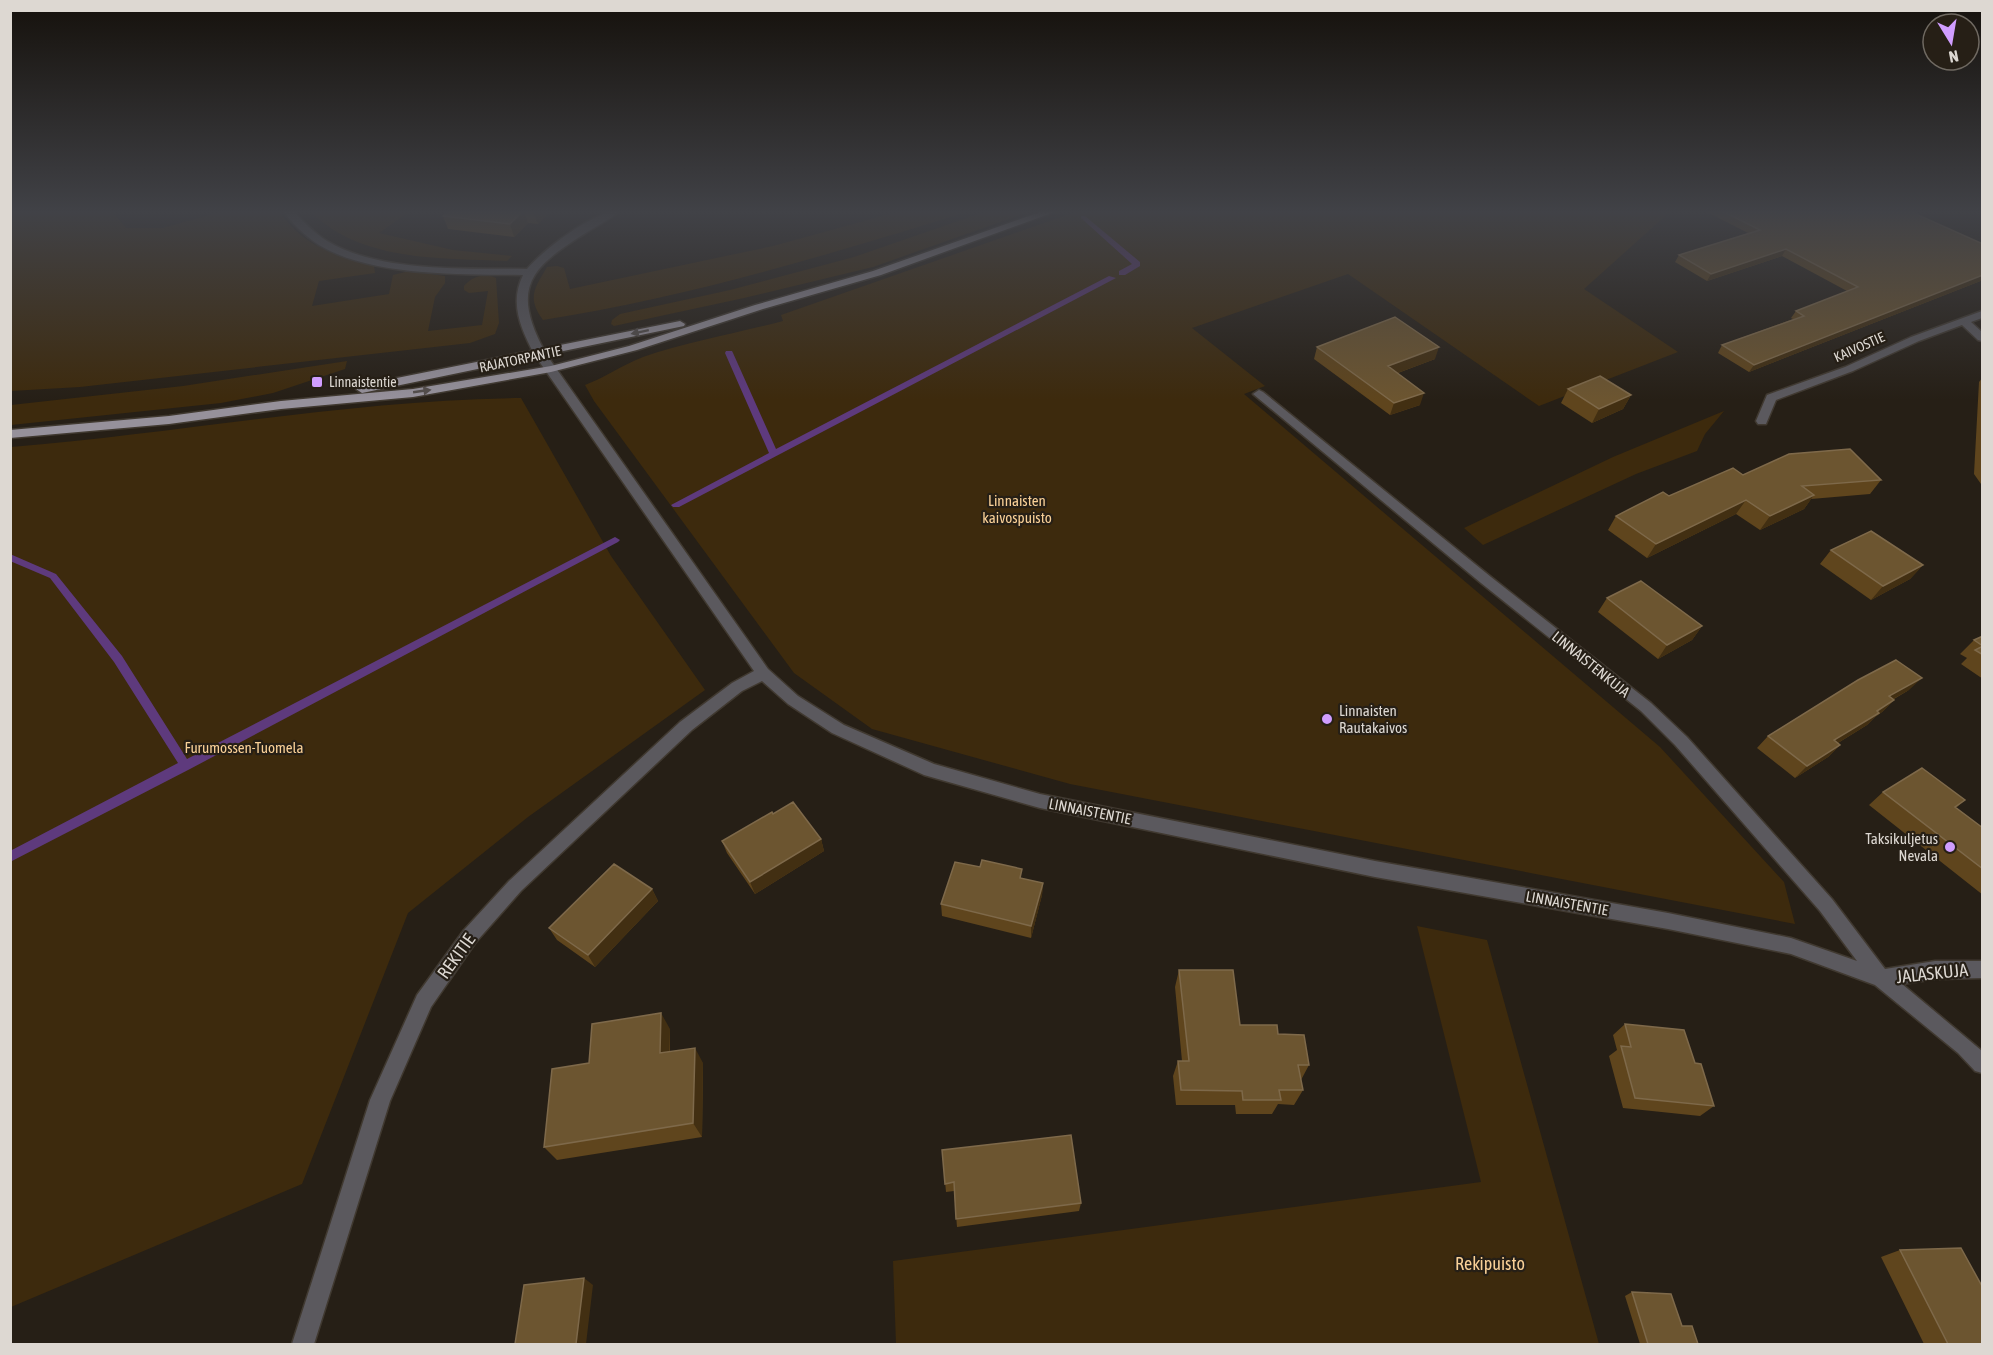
<svg xmlns="http://www.w3.org/2000/svg" width="1993" height="1355" font-family="'Asap Condensed',sans-serif">
  <style>
    .green { fill: #3d2a0d }
    .lines { fill: none; stroke-linecap: round; stroke-linejoin: round }
    .stream { fill: #5e3a7d; fill-rule: evenodd }
    .minor-casing { stroke: #403930; stroke-width: 3 }
    .major-casing { stroke: #403930; stroke-width: 3 }
    .minor { fill: #5b595e; fill-rule: evenodd }
    .major { fill: #96919b; fill-rule: evenodd }
    .wall { fill: #5f451d }
    .shaded-wall { fill: #422f12 }
    .building { fill: #6c5530; stroke: #7e694a; stroke-width: 1.5 }
    .oneway { fill: #534d4b }
    .poi-dot { fill: #d09dff; stroke: #261f16; stroke-width: 2 }
    .labels { text-anchor: middle; dominant-baseline: central; stroke-width: 4.5; stroke-linejoin: round; paint-order: stroke }
    .far-street-label { font-size: 14px; fill: #ddd8d2; stroke: #261f16 }
    .far-poi-label { font-size: 14px; fill: #ddd8d2; stroke: #261f16; text-anchor: start }
    .park-label { font-size: 15px; fill: #f9d097; stroke: #261f16 }
    .street-label { font-size: 15px; fill: #ddd8d2; stroke: #261f16 }
    .poi-label { font-size: 15px; fill: #ddd8d2; stroke: #261f16; text-anchor: start }
    .near-street-label { font-size: 18px; fill: #ddd8d2; stroke: #261f16 }
    .near-park-label { font-size: 18px; fill: #f9d097; stroke: #261f16 }
  </style>
  <rect width="100%" height="100%" fill="#261f16"/>
  <path class="green" d="M11 210H111L126 228H163L227 210H278C306 249 331 252 374 266L375 273 319 281 312 306 389 294 393 275 409 271 445 276V283L435 297 428 331 482 325 488 291 469 293 464 290V286C473 276 484 273 496 278L499 323 495 334 470 343 80 387 11 391Z
    M309 210H412L379 233 453 250 512 256 507 261C440 258 359 262 309 210Z
    M904 210H973C831 254 690 297 543 320 527 298 534 289 547 267L557 266 564 268 570 289 773 246Z
    M990 210H1034L873 267 744 298 614 326 611 324 612 320 620 314 730 290 854 257Z
    M1081 210H1672L1584 289 1678 352 1539 406 1348 274 1192 328 1265 386 1244 394 1660 747 1784 882 1795 924 1070 784 872 729 794 673 594 401 585 385C606 377 622 365 643 357 686 342 738 333 783 321L781 315Z
    M347 361 345 369 273 393 221 403 11 425V405L183 386Z
    M521 398 611 556 705 690 528 817 408 913 302 1184 11 1307V447C181 433 350 400 521 398Z
    M1724 411 1705 434 1697 451 1636 474 1483 545 1464 528 1613 457Z
    M1417 926 1487 940 1599 1344H896L893 1261 1481 1182Z"/>
  <g class="lines">
    <path class="stream" d="M1081 216H1085L1140 262V266L1125 275H1119V271L1132 264 1081 218Z
      M1109 276 1116 278 679 507H673L671 505 769 453 725 353 726 351H732L733 353 776 449Z
      M615 537 620 540 618 542 190 769 10 862V851L178 763 114 662 50 578 10 561V554L56 574 122 656 187 759Z"/>
    <defs>
      <path id="minor" d="M282 210H292C303 221 314 233 327 241 381 273 466 268 527 269 544 249 595 210 621 210 612 218 600 224 589 231 531 267 509 286 546 354L768 669 798 696 844 725 934 764 1040 794 1375 861 1668 913 1791 938 1857 961 1820 911 1675 745 1641 711 1481 583 1253 394 1259 390 1263 392 1491 577 1651 703 1687 737 1832 899 1885 969 1935 961H1982V978L1935 979 1902 984 1982 1051V1073L1975 1071 1958 1053 1875 985 1791 954 1668 929 1375 877 1040 808 924 775 832 733 788 704 762 681 742 691 692 730 521 891 476 942 431 1007 390 1101 314 1344H292L370 1100 417 995 464 930 509 881 680 722 732 683 754 671 534 354C521 329 509 303 523 275 463 274 372 277 319 245 305 236 292 223 282 210Z
        M1982 311V318L1971 322 1982 332V341L1978 340 1962 325 1919 341 1853 371 1776 400 1766 424H1758L1756 421 1767 395 1845 367 1911 337Z"/>
      <path id="major" d="M1046 210H1060L881 275 763 309 637 350 551 372 413 397 281 409 169 424 10 438V430L169 416 281 401 413 389 551 366 629 346 755 305 873 271Z
        M680 321 685 324 684 326 362 393 356 389 362 385Z"/>
    </defs>
    <use href="#minor" class="minor-casing"/>
    <use href="#major" class="major-casing"/>
    <use href="#minor" class="minor"/>
    <use href="#major" class="major"/>
  </g>
  <path class="wall" d="M450 210H551L538 224 528 223 514 237 448 229 443 216Z
    M1703 210H1863L1861 215 1983 244V280L1749 372 1718 353 1722 345 1793 319 1791 318 1796 311 1847 291 1782 256 1707 281 1675 262 1679 255 1748 233Z
    M1317 347 1435 359 1398 373 1420 405 1390 415 1314 359Z
    M1983 377V484H1981L1974 474 1979 382Z
    M1568 389 1631 395 1623 409 1592 423 1561 403Z
    M1743 475 1881 480 1870 494 1811 499 1804 509 1760 530 1736 514 1647 558 1608 530 1616 516 1669 496Z
    M1831 550 1923 565 1910 579 1871 600 1820 564Z
    M1607 598 1702 626 1692 640 1658 659 1598 612Z
    M1983 636V679L1961 664 1967 658 1960 654 1974 640Z
    M1909 690 1894 699V700L1882 712 1875 717 1867 725 1838 743 1840 745 1828 757 1795 778 1757 748 1768 736Z
    M1883 792 1965 800 1956 808 1983 828V895L1869 805Z
    M773 814 821 839 824 851 755 894 727 853 722 841Z
    M1021 878 1043 883 1042 895 1031 938 942 916 941 904Z
    M652 889 658 901 595 967 557 940 549 928Z
    M1179 970 1240 1025 1278 1034 1309 1065 1301 1080 1303 1090 1294 1105 1278 1104 1272 1114H1236L1235 1105H1176L1173 1076 1178 1061H1182L1175 987Z
    M1625 1024 1695 1063 1714 1106 1700 1116 1623 1108 1609 1056 1617 1050 1613 1035Z
    M670 1029V1051L703 1063 702 1137 557 1160 544 1147 589 1063Z
    M942 1150 1081 1203 1079 1211 957 1227 954 1191 946 1192Z
    M1900 1250 1983 1344H1924L1881 1257Z
    M1632 1292 1682 1326 1698 1344H1640L1625 1296Z"/>
  <path class="shaded-wall" d="M524 210 528 223 514 237 510 224Z
    M535 210H551L538 224 533 211Z
    M1786 249 1782 256 1707 281 1711 274Z
    M1983 275V280L1749 372 1754 365Z
    M1439 347 1435 359 1384 378 1388 366Z
    M1424 393 1420 405 1390 415 1394 403Z
    M1631 395 1623 409 1592 423 1599 409Z
    M1814 495 1804 509 1760 530 1770 516Z
    M1746 500 1736 514 1647 558 1656 544Z
    M1923 565 1910 579 1871 600 1883 586Z
    M1702 626 1692 640 1658 659 1667 645Z
    M1922 678 1909 690 1877 708 1889 696Z
    M1894 700 1882 712 1875 717 1867 725 1823 752 1834 740Z
    M1840 745 1828 757 1795 778 1807 766Z
    M821 839 824 851 755 894 750 882Z
    M1043 883 1042 895 1031 938V926Z
    M652 889 658 901 595 967 588 955Z
    M661 1013 670 1029 669 1068 660 1053Z
    M695 1048 703 1063 702 1137 693 1123Z
    M584 1278 593 1285 586 1344H576Z"/>
  <path class="building" d="M450 210H535L533 211 524 210 510 224 443 216Z
    M1720 210H1863L1861 215 1875 210H1907L1983 244V275L1754 365 1722 345 1804 316 1796 311 1858 287 1786 249 1711 274 1679 255 1760 230Z
    M1395 317 1439 347 1388 366 1424 393 1394 403 1317 347Z
    M1600 376 1631 395 1599 409 1568 389Z
    M1850 449 1881 480 1802 486 1814 495 1770 516 1746 500 1656 544 1616 516 1663 492 1669 496 1733 468 1743 475 1789 454Z
    M1871 531 1923 565 1883 586 1831 550Z
    M1641 581 1702 626 1667 645 1607 598Z
    M1983 636V646L1974 640Z
    M1983 646V655L1975 650Z
    M1896 660 1922 678 1889 696 1894 700 1877 711 1879 713 1834 740 1840 745 1807 766 1768 736 1858 680Z
    M1922 768 1965 800 1955 807 1983 828V869L1883 792Z
    M793 802 821 839 750 882 722 841 772 812 773 814Z
    M982 860 1022 869 1020 878 1043 883 1031 926 941 904 955 862 980 867Z
    M614 864 652 889 588 955 549 928Z
    M1179 970H1233L1240 1025H1277L1278 1034 1304 1035 1309 1065H1298L1303 1090H1279L1281 1100H1243L1242 1091 1181 1090 1178 1061H1189Z
    M661 1013 660 1053 695 1048 693 1123 544 1147 552 1069 589 1063 592 1024Z
    M1625 1024 1684 1030 1695 1063 1701 1064 1714 1106 1635 1098 1621 1046 1631 1047Z
    M1071 1135 1081 1203 956 1219 954 1182 945 1184 942 1150Z
    M1961 1248 1983 1288V1344H1948L1900 1250Z
    M584 1278 576 1344H515L524 1285Z
    M1632 1292 1671 1294 1682 1326H1692L1698 1344H1648Z"/>
  <defs><path id="oneway-solid" d="M-6-.8H1V-3.2L6.5 0L1 3.2V.8H-6Z" transform="scale(1.5)"/></defs>
  <g class="oneway">
    <use href="#oneway-solid" transform="translate(640 332) rotate(168)"/>
    <use href="#oneway-solid" transform="translate(422 391) rotate(-8)"/>
  </g>
  <linearGradient id="sky" x2="0" y2="1"><stop stop-color="#15110c"/><stop offset="0.53" stop-color="#414247"/><stop offset="1" stop-color="#414247" stop-opacity="0"/></linearGradient>
  <rect width="1993" height="400" fill="url(#sky)"/>
  <g class="poi-dot">
    <rect x="311" y="376" width="12" height="12" rx="3"/>
    <circle cx="1327" cy="719" r="6"/>
    <circle cx="1950" cy="847" r="6"/>
  </g>
  <g class="labels">
    <g class="far-street-label">
      <text transform="translate(1859 347) rotate(-24)">KAIVOSTIE</text>
      <text transform="translate(520 359) rotate(-12)">RAJATORPANTIE</text>
    </g>
    <g class="far-poi-label">
      <text x="329" y="382">Linnaistentie</text>
    </g>
    <g class="park-label">
      <text x="1017" y="500">Linnaisten<tspan x="1017" dy="17">kaivospuisto</tspan></text>
      <text x="244" y="747">Furumossen-Tuomela</text>
    </g>
    <g class="street-label">
      <text transform="translate(1591 664) rotate(39)">LINNAISTENKUJA</text>
      <text transform="translate(1090 811) rotate(11)">LINNAISTENTIE</text>
      <text transform="translate(1567 903) rotate(10)">LINNAISTENTIE</text>
    </g>
    <g class="poi-label">
      <text x="1339" y="710">Linnaisten<tspan x="1339" dy="17">Rautakaivos</tspan></text>
      <text x="1938" y="838" text-anchor="end">Taksikuljetus<tspan x="1938" dy="17">Nevala</tspan></text>
    </g>
    <g class="near-street-label">
      <text transform="translate(456 956) rotate(-54)">REKITIE</text>
      <text transform="translate(1932 973) rotate(-6)">JALASKUJA</text>
    </g>
    <g class="near-park-label">
      <text x="1490" y="1263">Rekipuisto</text>
    </g>
  </g>
  <rect width="1993" height="1355" fill="none" stroke="#ddd8d2" stroke-width="24"/>
  <g transform="translate(1951 42) rotate(169)"><circle r="28" fill="#261f16" stroke="#6f6961" stroke-width="1.5"/>
  <path d="M0-4.5L10 22L0 15L-10 22Z" fill="#d09dff"/>
  <text y="-9" font-size="16" font-weight="bold" text-anchor="middle" fill="#ddd8d2">N</text>
  </g>
</svg>
